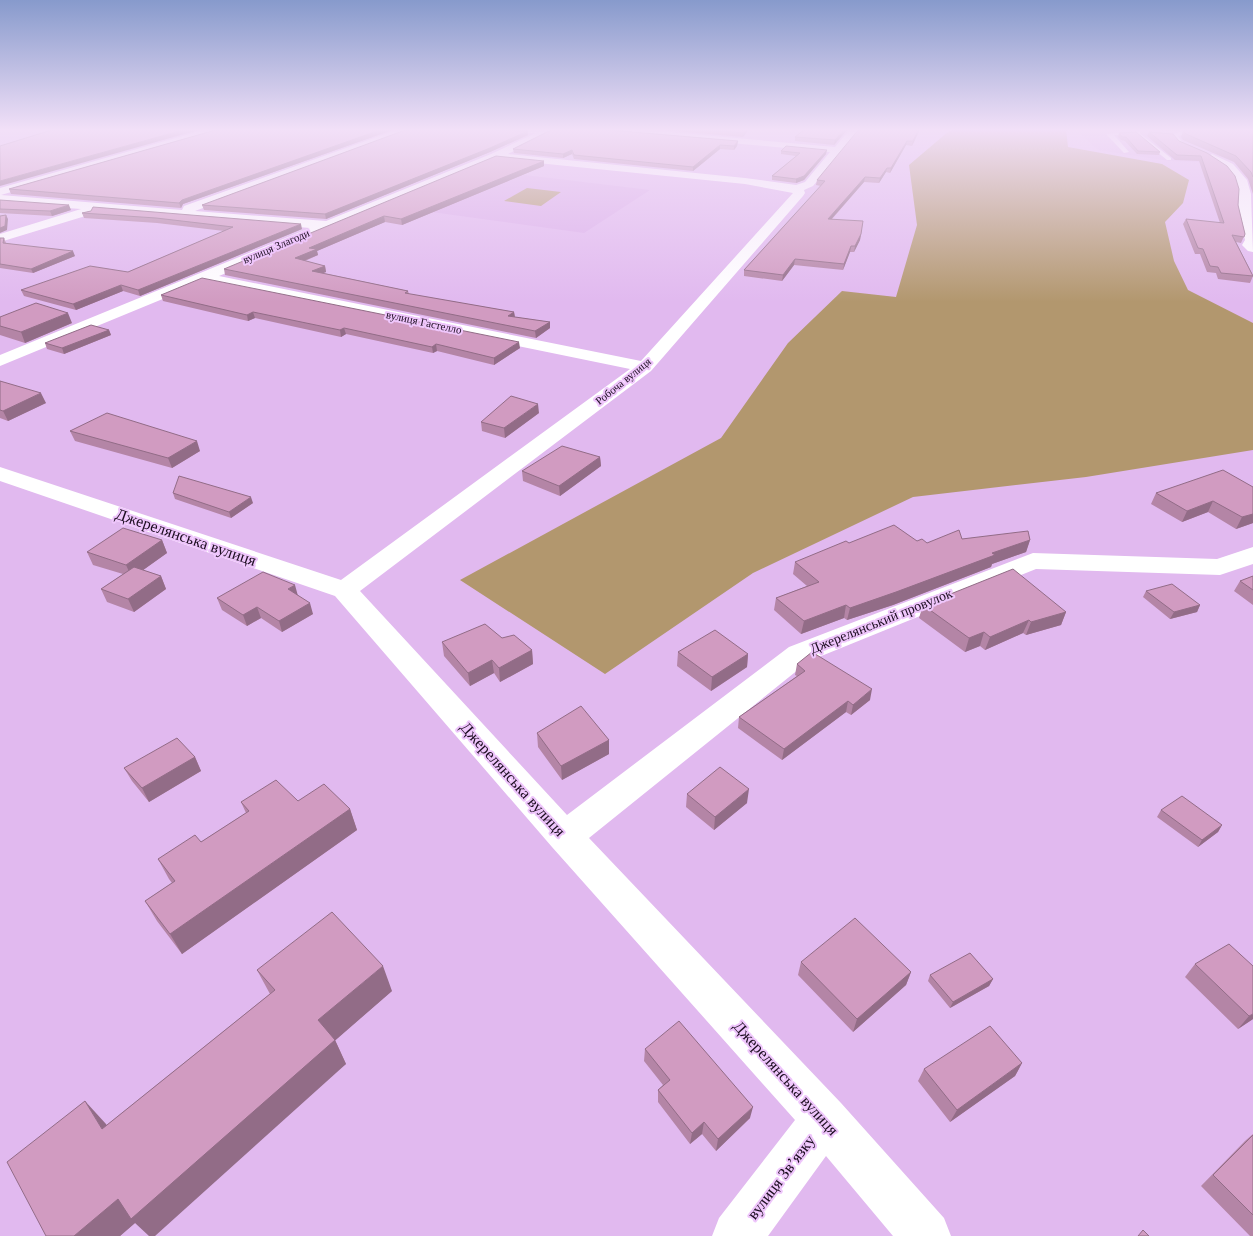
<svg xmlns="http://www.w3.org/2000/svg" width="1253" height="1236" font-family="Georgia,serif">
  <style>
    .built { fill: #dbaeea }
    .green { fill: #b2976e }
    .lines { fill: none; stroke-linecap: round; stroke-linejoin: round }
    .service { fill: #fff; fill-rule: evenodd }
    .minor { fill: #fff; fill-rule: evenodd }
    .wall { fill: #b485a6 }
    .shaded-wall { fill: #926c87 }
    .building { fill: #d19bc1; stroke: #926c87 }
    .labels { text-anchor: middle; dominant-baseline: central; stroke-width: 4; stroke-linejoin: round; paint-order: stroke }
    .far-street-label { font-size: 11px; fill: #1c0d20; stroke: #efc6fc }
    .street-label { font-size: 14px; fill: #1c0d20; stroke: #efc6fc }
    .near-street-label { font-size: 16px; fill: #1c0d20; stroke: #efc6fc }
  </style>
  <rect width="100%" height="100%" fill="#e1b9ef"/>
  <path class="built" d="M1079 129H1157L1202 162 1169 161 1098 150 1078 132Z
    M483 170 650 190 584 233 402 208Z"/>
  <path class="green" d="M963 129H1066L1068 147 1162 164 1189 180 1183 203 1165 222 1174 261 1188 290 1253 323V450L1086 477 913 497 753 573 605 674 460 580 721 438 788 343 842 291 896 297 917 225 909 165 949 131Z
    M527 188 561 192 541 206 504 201Z"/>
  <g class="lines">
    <path class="service" d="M1188 129H1243L1240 131 1188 133 1178 136 1182 142 1200 151 1198 154 1178 144 1171 135Z
      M1140 131 1141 134 1171 158V160H1167L1135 134 1114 135 1129 152 1124 153 1106 134Z"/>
    <path class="minor" d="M207 129H221L219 131 1 195 182 210 184 206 399 129H412L195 211 326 221 491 154 536 133 497 132 493 129H556L508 154 745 178 796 185 805 182 830 152 609 132 604 129H636L835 147 850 129H860L813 186 804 190 805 193 803 196 651 371 360 591 567 815 789 647 1033 553 1217 559 1253 547V564L1220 575 1036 569 809 661 589 838 841 1103 944 1218 951 1236H893L826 1156 768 1236H712L719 1218 795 1120 552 847 335 596 0 481V467L341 580 630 369 204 282 0 366V355L310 228 94 210 92 214 0 242V234L81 209 0 203V188ZM502 157 507 160 745 184 793 193 641 361 219 276Z
      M1212 154 1233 164 1247 180 1251 194 1253 252 1248 251 1242 245 1245 240 1238 210 1239 194 1235 180 1226 169 1208 159 1207 157Z"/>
  </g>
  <path class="wall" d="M219 129H395L183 204 181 208 11 194 9 189Z
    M652 129H749L743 137Z
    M805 129H848L834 145 795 141V137Z
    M920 129 912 146 906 145 890 173 886 172 879 183 864 182 832 219 861 234 860 240 854 252H850L843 270 794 265 782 281 744 276V270L821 186 816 185 817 180Z
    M1146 129H1183L1174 131Z
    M1253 129V198V194L1248 179 1234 162 1183 140 1181 137 1183 131Z
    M497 130 528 135 490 152 326 219 204 210 202 205Z
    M609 130 738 141 737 146 734 150 720 149 693 171 574 159 572 154 563 158 514 153 513 149Z
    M1149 132 1179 141 1207 153 1238 205 1245 234 1241 243 1236 242 1253 276 1250 283 1218 279 1216 273 1207 272 1200 254H1195L1183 224 1186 219 1220 223 1199 161 1175 160 1147 136Z
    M1119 133 1160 152 1159 155 1137 154 1125 141 1121 140 1118 137Z
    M781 151 826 154 804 180 796 183 772 180V176L796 156 781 154Z
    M544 161V166L402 225 385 222 317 251 318 255 305 261 325 266 326 272 323 273 408 291 409 294 514 312 515 317 550 322V328L536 338 225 275 224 269Z
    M0 200 71 210 52 216 0 213Z
    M91 211 302 229 140 296 123 291 76 310 24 296 21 290 128 272 224 231 157 223 84 218 82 213Z
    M0 238H4L6 243 75 256 33 273 0 268Z
    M161 295 520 348 494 365 437 351 433 353 346 334 341 337 255 318 248 321 163 301Z
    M0 317 72 323 25 343 0 335Z
    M109 330 111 335 64 354 47 349 45 343Z
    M0 381 46 403 8 421 0 418Z
    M539 413 505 438 482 431 481 422Z
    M70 431 200 451 172 468 75 441Z
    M600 457 601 466 560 496 523 481 522 471Z
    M1253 487V523L1236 529 1208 512 1182 522 1151 504 1156 493Z
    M173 493 253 503 231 518 175 499Z
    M962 539 1030 540 1026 552 992 564 991 567 893 605 847 620 844 618 801 634 774 610 776 598 807 586 793 574 795 562 917 541 927 543Z
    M162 540 167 553 143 570 161 576 166 589 134 612 107 602 101 589 123 574 93 565 87 552Z
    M1253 576V605L1234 591 1240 581Z
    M1146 591 1200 605 1197 612 1170 619 1143 597Z
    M298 595 313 614 282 632 261 618 247 626 222 610 217 598Z
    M923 605 1066 612 1061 625 1026 635 1023 633 985 650 980 646 965 652 919 618Z
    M502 638 532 650 533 664 500 682 494 673 470 686 444 656 442 642Z
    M678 652 748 654 747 667 711 691 677 666Z
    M797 664 870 700 851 715 846 712 782 760 738 728 739 717 797 676 795 675Z
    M537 733 609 740V754L562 780 538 747Z
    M195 757 201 771 149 802 132 781 124 768Z
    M687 794 747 803 714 830 686 807Z
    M298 801 350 809 357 830 182 954 157 921 145 901 172 883 169 879 158 859 201 842 246 813 241 802Z
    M1161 810 1222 825 1218 832 1198 847 1157 817Z
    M801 962 911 972 906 985 853 1032 798 975Z
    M1195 964 1253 1019 1238 1029 1185 977Z
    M257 970 392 991 335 1040 346 1064 135 1223 120 1236H46L107 1125 270 994Z
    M930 975 993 979 989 986 950 1008 928 981Z
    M645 1049 750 1118 716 1151 702 1134 690 1144 658 1102V1090L663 1085 644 1061Z
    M1022 1063 1015 1076 950 1122 918 1081 924 1069Z
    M1253 1134V1236H1250L1201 1186 1245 1141Z"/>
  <path class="shaded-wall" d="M187 129H202L0 186V181Z
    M383 129H395L183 204 181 208 179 203 182 200Z
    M747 129H749L743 137 744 133Z
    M845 129H848L834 145 835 140Z
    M919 129H920L912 146 913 141Z
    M1113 129H1130H1129L1113 131Z
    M1175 129H1183L1174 131Z
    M528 131V135L490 152 326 219 325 214Z
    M738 141 737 146 734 150V146Z
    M907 141 906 145 890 173 891 168Z
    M720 145V149L693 171V167Z
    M572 150V154L563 158V154Z
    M827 150 826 154 804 180 796 183V179Z
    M544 161V166L402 225 401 219Z
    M887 168 886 172 879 183 880 178Z
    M865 177 864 182 827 224 828 219Z
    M69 205 71 210 52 216 50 211Z
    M6 215 8 219 7 230 0 233V228Z
    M384 216 385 222 317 251 318 255 296 264 295 258 309 248Z
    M301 224 302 229 140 296 138 290Z
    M861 234 860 240 854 252 855 246Z
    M851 246 850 252 843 270 844 264Z
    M73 251 75 256 33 273 31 269Z
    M795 259 794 265 782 281 783 275Z
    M325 266 326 272 313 277 312 271Z
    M121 285 123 291 76 310 73 304Z
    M253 312 255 318 248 321 247 315Z
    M514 312 515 318 508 316Z
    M68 313 72 323 25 343 21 332Z
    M550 322V328L536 338 535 331Z
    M344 328 346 334 341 337 340 330Z
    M109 330 111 335 64 354 62 348Z
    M519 342 520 348 494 365V358Z
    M436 344 437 351 433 353 432 347Z
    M41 393 46 403 8 421 3 411Z
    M538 404 539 413 505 438 504 428Z
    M197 441 200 451 172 468 168 458Z
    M600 457 601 466 560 496 559 486Z
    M251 497 253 503 231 518 229 512Z
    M1213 501 1208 512 1182 522 1187 511Z
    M1253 514V523L1236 529 1242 517Z
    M162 540 167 553 132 578 126 565Z
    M1030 540 1026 552 992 564 991 567 893 605 847 620 850 608 992 553Z
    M161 576 166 589 134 612 128 599Z
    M295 585 298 596 288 589Z
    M310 603 313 614 282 632 279 621Z
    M846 605 844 618 801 634 804 621Z
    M1200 605 1197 612 1170 619 1174 612Z
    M257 607 261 618 247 626 243 615Z
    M1066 612 1061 625 1026 635 1031 622Z
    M1029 620 1023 633 985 650 990 637Z
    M984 632 980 646 965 652 969 638Z
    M532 650 533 664 500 682 499 668Z
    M748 654 747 667 711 691 712 677Z
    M492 660 494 673 470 686 468 673Z
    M872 689 870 700 851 715 853 705Z
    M848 701 846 712 782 760 784 749Z
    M609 740V754L562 780 561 766Z
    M195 757 201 771 149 802 142 788Z
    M749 789 747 803 714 830 715 817Z
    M350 809 357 830 182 954 170 934Z
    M1222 825 1218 832 1198 847 1202 840Z
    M383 966 392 991 330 1045 318 1020Z
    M911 972 906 985 853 1032 857 1019Z
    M993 979 989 986 950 1008 953 1002Z
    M1253 1014V1019L1238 1029 1249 1016Z
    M335 1040 346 1064 155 1236H149L135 1223 120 1236H74L118 1199Z
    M1022 1063 1015 1076 950 1122 957 1110Z
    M85 1101 106 1124 123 1151 102 1129Z
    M753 1107 750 1118 716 1151 718 1139Z
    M704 1122 702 1134 690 1144 692 1133Z"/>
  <path class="building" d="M55 129H187L0 181V146Z
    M219 129H383L182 200 179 203 9 189Z
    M408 129H494L497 130 528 131 490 148 325 214 202 205Z
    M553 129H606L609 130 738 141 734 146 720 145 693 167 574 155 572 150 563 154 513 149Z
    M695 129H747L744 133Z
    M805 129H845L835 140 795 137Z
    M859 129H919L913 141H907L891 168H887L880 178 865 177 828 219 863 221 861 234 855 246H851L844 264 795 259 783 275 744 270 825 181 817 180Z
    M1191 129H1253V177L1251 172 1236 156 1186 134 1183 131Z
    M1136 132 1160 152 1138 151 1126 137H1122L1119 133Z
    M1149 132 1173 134 1179 141 1207 153 1227 166 1235 176 1239 189 1238 205 1245 234 1244 237 1232 235 1253 276 1221 273 1218 267 1210 266 1203 249 1198 248 1186 219 1224 223 1201 156 1177 155Z
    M786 146 827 150 804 176 796 179 772 176 800 153 781 151Z
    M496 156 544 161 401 219 384 216 309 248 317 249 295 258 325 266 312 271 408 291 405 293 514 312 508 316 550 322 535 331 224 269Z
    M0 200 69 205 50 211 0 209Z
    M93 207 301 224 138 290 121 285 73 304 21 290 90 266 128 272 233 227 156 218 82 213 91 211Z
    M6 215 5 226 0 228V216Z
    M0 238H4L3 243 73 251 31 269 0 264Z
    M202 278 519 342 494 358 436 344 432 347 344 328 340 330 253 312 247 315 161 295Z
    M36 303 68 313 21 332 0 326V317Z
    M91 325 109 330 62 348 45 343Z
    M0 381 41 393 3 411 0 410Z
    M511 396 538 404 504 428 481 422Z
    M107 413 197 441 168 458 70 431Z
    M562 446 600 457 559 486 522 471Z
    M1223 470 1253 487V514L1242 517 1213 501 1187 511 1156 493Z
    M179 476 251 497 229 512 173 493Z
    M894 525 917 541 922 539 927 543 959 530 962 539 1028 531 1030 540 992 553 995 555 896 592 850 608 846 605 804 621 776 598 819 582 795 562 846 541 849 543Z
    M123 528 162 540 126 565 87 552Z
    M134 567 161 576 128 599 101 589Z
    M1013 569 1066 612 1031 622 1029 620 990 637 984 632 969 638 923 605Z
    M263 572 295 585 288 589 310 603 279 621 257 607 243 615 217 598Z
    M1253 576V590L1240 581Z
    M1172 584 1200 605 1174 612 1146 591Z
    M485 624 502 638 514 635 532 650 499 668 492 660 468 673 442 642Z
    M715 630 748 654 712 677 678 652Z
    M812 652 872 689 853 705 848 701 784 749 739 717 805 671 797 664Z
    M581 706 609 740 561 766 537 733Z
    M177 738 195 757 142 788 124 768Z
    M720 767 749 789 715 817 687 794Z
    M276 780 298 801 324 784 350 809 170 934 145 901 175 881 158 859 195 835 201 842 249 811 241 802Z
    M1182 796 1222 825 1202 840 1161 810Z
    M332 912 383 966 318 1020 335 1040 131 1219 118 1199 74 1236H46L7 1162 85 1101 102 1129 275 990 257 970Z
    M855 918 911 972 857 1019 801 962Z
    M1229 944 1253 966V1014L1249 1016 1195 964Z
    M970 953 993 979 953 1002 930 975Z
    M679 1021 753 1107 718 1139 704 1122 692 1133 658 1090 670 1080 645 1049Z
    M990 1026 1022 1063 957 1110 924 1069Z
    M1253 1135V1215L1213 1175Z
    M1143 1230 1149 1236H1138Z"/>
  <linearGradient id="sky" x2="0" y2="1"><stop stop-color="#879acc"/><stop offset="0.43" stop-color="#f2e0f8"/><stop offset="1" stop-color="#f2e0f8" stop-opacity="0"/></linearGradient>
  <rect width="1253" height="302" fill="url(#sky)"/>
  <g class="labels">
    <g class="far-street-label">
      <text transform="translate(276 246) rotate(-23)">вулиця Злагоди</text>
      <text transform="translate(424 322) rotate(12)">вулиця Гастелло</text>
      <text transform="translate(623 381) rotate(-39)">Робоча вулиця</text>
    </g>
    <g class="street-label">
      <text transform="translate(881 621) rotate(-22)">Джерелянський провулок</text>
    </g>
    <g class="near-street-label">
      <text transform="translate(186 537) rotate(19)">Джерелянська вулиця</text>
      <text transform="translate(513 779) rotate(48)">Джерелянська вулиця</text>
      <text transform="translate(786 1078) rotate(48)">Джерелянська вулиця</text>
      <text transform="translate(781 1177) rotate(-53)">вулиця Зв’язку</text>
    </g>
  </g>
</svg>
